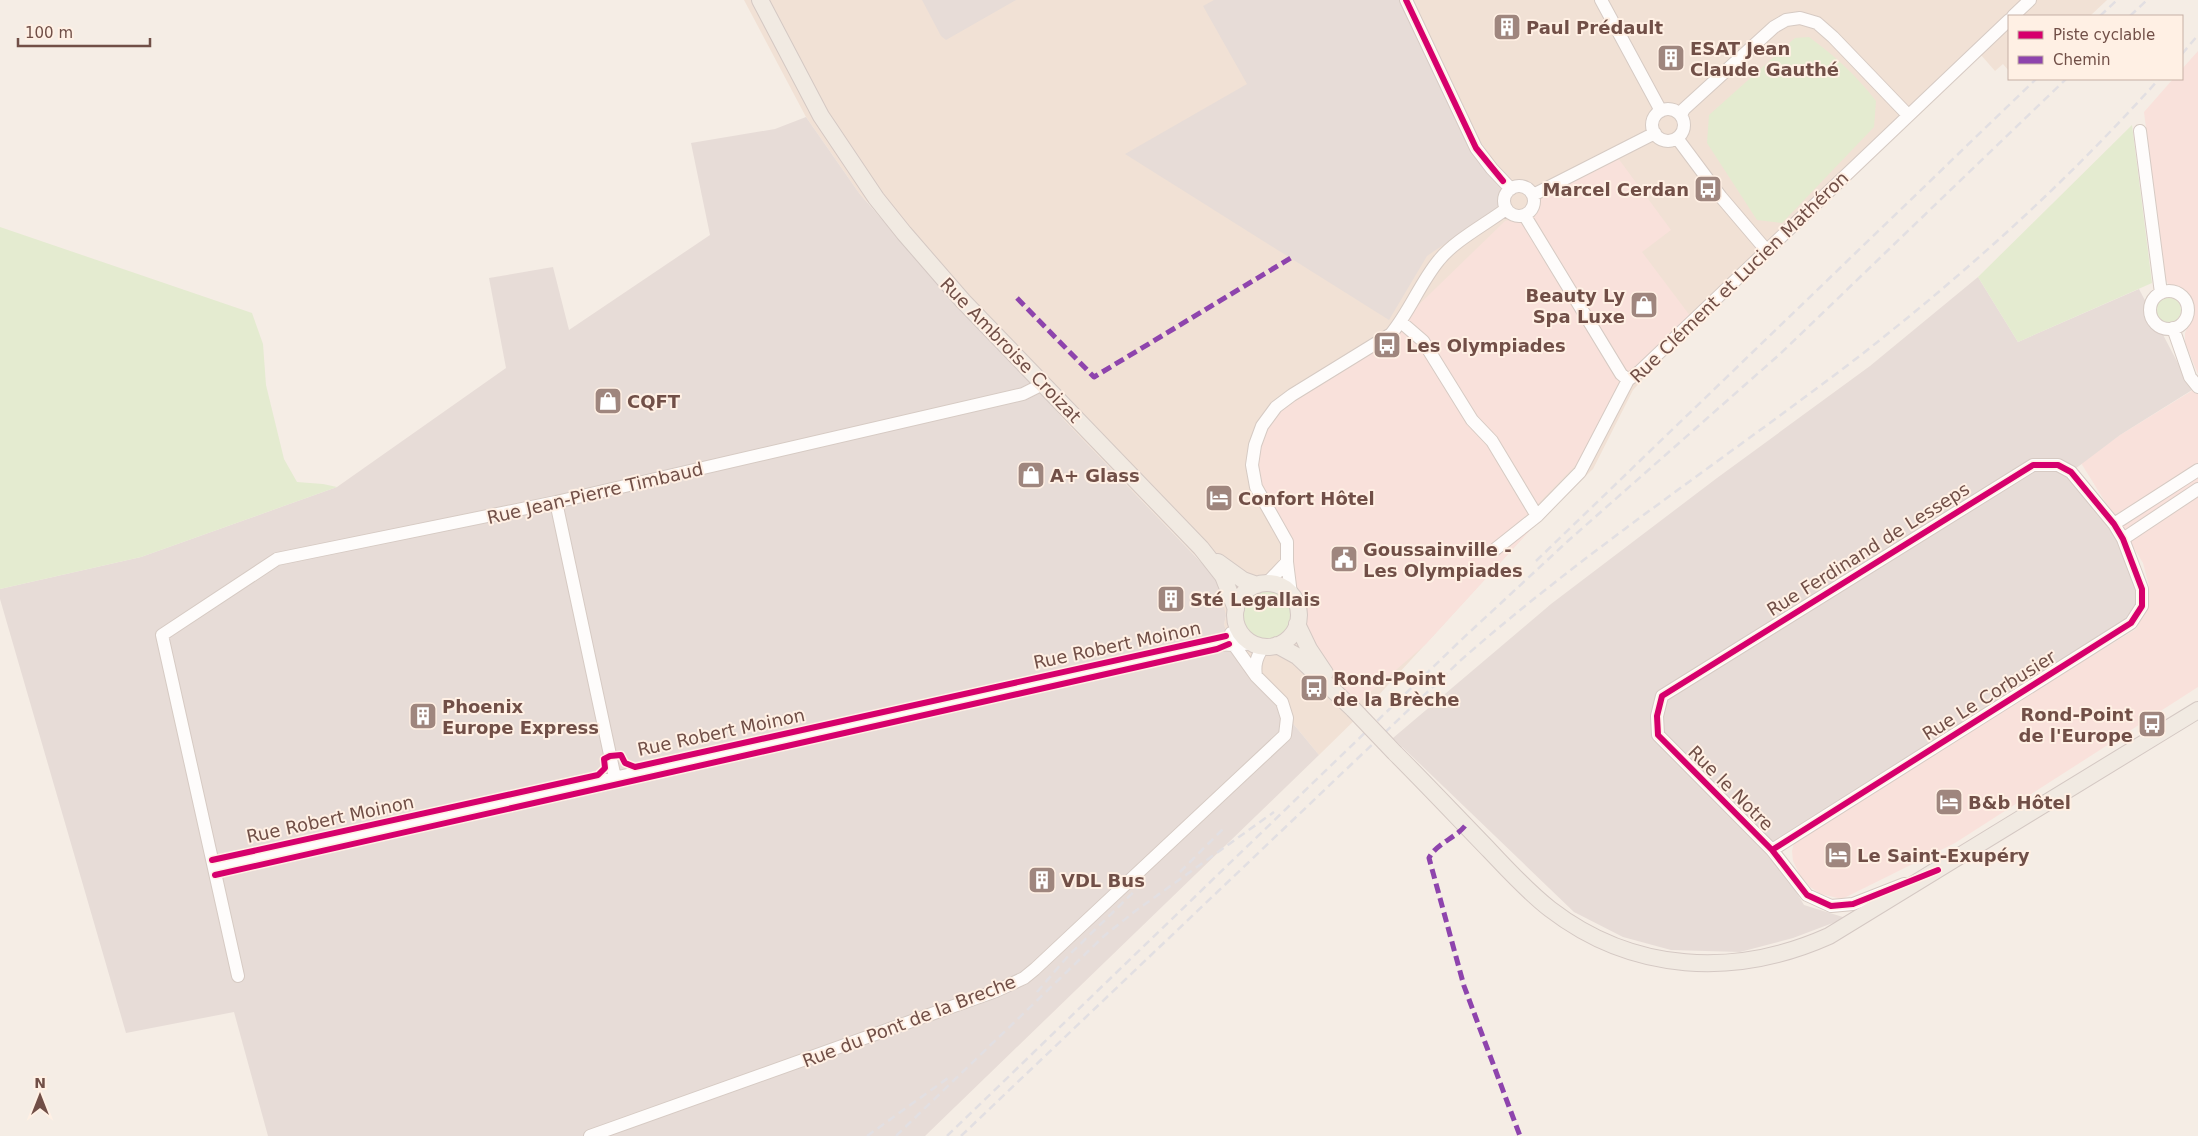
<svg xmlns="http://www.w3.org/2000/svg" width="2198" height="1136" font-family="'DejaVu Sans',sans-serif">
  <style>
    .residential { fill: #f1e1d5 }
    .commercial { fill: #f9e1db }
    .industrial { fill: #e7dcd7 }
    .green { fill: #e4ebd0 }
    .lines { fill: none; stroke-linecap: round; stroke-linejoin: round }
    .minor-casing { stroke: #d6cac3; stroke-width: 14 }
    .major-casing { stroke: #d4c8c3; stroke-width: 18 }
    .minor { stroke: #fefcfb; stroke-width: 12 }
    .major { stroke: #f1eae2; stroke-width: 16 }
    .rail { stroke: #e2dfe2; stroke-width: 2.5; stroke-dasharray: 8 5; stroke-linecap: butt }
    .major-bridge-casing { stroke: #d4c8c3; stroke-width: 18; stroke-linecap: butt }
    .major-bridge { stroke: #f1eae2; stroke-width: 16 }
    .quiet { stroke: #8e44ad; stroke-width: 5; stroke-dasharray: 10 5; stroke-linecap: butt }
    .cycleway-casing { stroke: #fff0e4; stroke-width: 9 }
    .cycleway { stroke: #d6006c; stroke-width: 6 }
    .labels { text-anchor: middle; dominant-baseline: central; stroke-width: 4; stroke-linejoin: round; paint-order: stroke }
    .poi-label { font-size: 18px; font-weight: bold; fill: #714f47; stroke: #fff0e4; text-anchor: start }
    .street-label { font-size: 18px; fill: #714f47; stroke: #fff0e4 }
  </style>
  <rect width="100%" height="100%" fill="#f5ede5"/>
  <path class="residential" d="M744 0H2107L2090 16H2009V71L2003 64 1995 71 1981 55 1661 360 1633 390 1593 469 1531 529 1365 710 1319 755 1232 650 1224 624 1226 616 1206 567 1063 419 1040 390 859 193 806 117Z"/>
  <path class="commercial" d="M2198 51V374L2185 343V333L2192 316 2191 301 2188 294 2179 288 2169 285 2165 279 2144 112 2173 79H2182V69Z
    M1615 154 1671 230 1642 252 1691 317 1619 383 1579 462 1524 518 1531 529 1426 644 1352 708 1342 697 1297 624V604L1291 594 1287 542 1256 487 1255 445 1276 408 1401 322 1505 221 1525 216 1532 210 1534 200Z
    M2198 387V687L1955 843 1842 899 1821 894 1810 887 1800 875 1793 861 1792 851 1795 838 2136 629 2144 614 2149 586 2143 563 2081 463 2120 435Z"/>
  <path class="industrial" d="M922 0H1016L946 40 941 36Z
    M1214 0H1406L1444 84 1507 191 1503 204 1427 256 1389 320 1125 154 1247 84 1203 6Z
    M806 117 859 193 892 231 1040 390 1063 419 1218 580 1226 616 1224 624 1232 650 1319 755 925 1136H268L234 1012 126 1033 0 599V589L141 557 337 487 506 368 489 278 553 267 569 330 710 235 691 143 775 129Z
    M1978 277 2018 342 2139 289 2192 390 2120 435 2071 472 2114 524 2142 589 2136 617 1772 850 1804 905 1846 918 1793 938 1740 952 1671 950 1623 937 1574 912 1393 738 1551 604 1717 478 1870 366Z"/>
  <path class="green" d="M1809 37C1835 56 1857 76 1876 101L1874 127 1782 223 1757 220 1707 143 1709 115 1795 38Z
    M2132 125 2152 283 2018 342 1978 277Z
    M0 227 252 313 263 344 266 385 284 459 297 482 323 484 337 487 141 557 0 589Z
    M2155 310a13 13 0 1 1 26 0a13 13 0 1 1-26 0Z
    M1240 616a27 27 0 1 1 54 0a27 27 0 1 1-54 0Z"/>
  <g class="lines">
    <defs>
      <path id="minor" d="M1406 0 1476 148 1492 169 1511 189
        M1601 0 1661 111
        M2013 16 2030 0
        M1652 125a16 16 0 1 1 32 0a16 16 0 1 1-32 0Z
        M1681 115 1684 109 1774 27 1786 20 1800 18 1817 23 1833 37 1908 115
        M2140 131 2161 293
        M1677 138 1721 197 1767 251
        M1504 201a15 15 0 1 1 30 0a15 15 0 1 1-30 0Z
        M1533 195 1655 133
        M1525 216 1621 374 1628 380
        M2150 310a19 19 0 1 1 38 0a19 19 0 1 1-38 0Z
        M1401 322 1423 341 1472 420 1492 441 1537 516
        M2173 328 2190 377 2198 387
        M556 502 615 778
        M2114 524 2198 470
        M2123 539 2198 489
        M1493 551 1537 516 1580 472 1628 380 1639 372 2009 20
        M1267 583 1287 562
        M1291 594 1287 562V542L1256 487 1252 465 1255 445 1262 426 1276 407 1292 395 1391 334C1410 311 1420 283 1439 260 1454 241 1486 224 1506 209
        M1256 676C1254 664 1257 656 1264 646
        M1772 850 2131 623 2142 606V589L2123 539 2114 524 2071 472 2058 465H2033L1662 696 1657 716 1658 735 1772 850 1807 895 1831 906 1853 904 1904 884
        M214 867 1217 644 1234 645 1253 643
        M238 976 162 635 277 559 556 502 1023 394 1043 384
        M590 1136 996 991 1024 978 1035 969 1285 735 1287 718 1282 702 1256 676 1234 645 1231 633"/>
      <path id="major" d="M760 0 821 116 876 198 904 233 963 301 1201 548 1223 576 1236 609
        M1218 562 1243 580 1257 585
        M1235 615a32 32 0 1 1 64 0a32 32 0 1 1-64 0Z
        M1297 624 1309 649 1325 673
        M1277 645 1297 656 1354 710
        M1395 753C1427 785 1458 818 1490 851 1509 871 1528 892 1550 909 1633 973 1735 978 1829 936L2198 710"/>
    </defs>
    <use href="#minor" class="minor-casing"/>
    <use href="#major" class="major-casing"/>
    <use href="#minor" class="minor"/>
    <use href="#major" class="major"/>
    <path class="rail" d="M2100 16 2117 0
      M2130 16 2147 0
      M2182 54 2198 35
      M1536 561 2036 79
      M1180 872 1226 826
      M1037 992 1069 955 1146 880
      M867 1136 948 1078
      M896 1136 1104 936 1134 912 1274 812
      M947 1136 1460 641 1569 540 1780 354 2066 79
      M961 1136 1461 660C1586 550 1725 459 1857 358 1965 274 2068 181 2159 79"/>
    <defs>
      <path id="major-bridge" d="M1354 710 1395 753"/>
    </defs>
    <use href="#major-bridge" class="major-bridge-casing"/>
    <use href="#major-bridge" class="major-bridge"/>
    <path class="quiet" d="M1017 298 1094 377 1294 256
      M1465 826C1454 839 1437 843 1429 858L1464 986 1520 1136"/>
    <defs>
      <path id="cycleway" d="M1406 0 1476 148 1503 181
        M1772 850 2131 623 2142 606V589L2123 539 2114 524 2071 472 2058 465H2033L1662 696 1657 716 1658 735 1772 850 1807 895 1831 906 1853 904 1938 870
        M212 860 598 775 605 768 604 759 610 756 621 755 625 763 635 767 1226 636
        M215 875 1217 649 1229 644"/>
    </defs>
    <use href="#cycleway" class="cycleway-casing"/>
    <use href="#cycleway" class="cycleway"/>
  </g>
  <defs>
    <symbol id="building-square" viewBox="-11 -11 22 22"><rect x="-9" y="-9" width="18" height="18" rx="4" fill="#9f867e" stroke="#fff0e4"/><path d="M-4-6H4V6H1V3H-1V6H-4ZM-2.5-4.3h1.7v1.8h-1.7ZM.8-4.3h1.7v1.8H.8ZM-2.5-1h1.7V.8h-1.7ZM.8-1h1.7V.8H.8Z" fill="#fff"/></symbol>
    <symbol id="bus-square" viewBox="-11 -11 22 22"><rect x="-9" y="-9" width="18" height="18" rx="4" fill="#9f867e" stroke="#fff0e4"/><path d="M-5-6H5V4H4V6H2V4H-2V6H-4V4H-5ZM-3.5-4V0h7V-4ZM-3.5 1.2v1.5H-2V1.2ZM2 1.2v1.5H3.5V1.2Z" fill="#fff"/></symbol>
    <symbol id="shop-square" viewBox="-11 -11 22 22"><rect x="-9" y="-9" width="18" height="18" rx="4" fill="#9f867e" stroke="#fff0e4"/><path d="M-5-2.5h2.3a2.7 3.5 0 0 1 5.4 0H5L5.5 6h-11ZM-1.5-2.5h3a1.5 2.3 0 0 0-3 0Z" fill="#fff"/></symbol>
    <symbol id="hotel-square" viewBox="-11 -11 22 22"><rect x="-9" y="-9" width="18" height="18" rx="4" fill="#9f867e" stroke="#fff0e4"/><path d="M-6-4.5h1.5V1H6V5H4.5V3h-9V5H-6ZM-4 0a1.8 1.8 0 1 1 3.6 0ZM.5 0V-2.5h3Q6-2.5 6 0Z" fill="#fff"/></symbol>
    <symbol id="civic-square" viewBox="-11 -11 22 22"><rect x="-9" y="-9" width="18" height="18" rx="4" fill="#9f867e" stroke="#fff0e4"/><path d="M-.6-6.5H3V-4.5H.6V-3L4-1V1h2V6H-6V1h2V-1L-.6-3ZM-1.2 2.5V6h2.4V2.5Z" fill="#fff"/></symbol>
  </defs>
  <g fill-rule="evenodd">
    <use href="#building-square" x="1491" y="11" width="32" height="32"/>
    <use href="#building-square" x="1655" y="42" width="32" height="32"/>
    <use href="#bus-square" x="1692" y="173" width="32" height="32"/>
    <use href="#shop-square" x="1628" y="289" width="32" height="32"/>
    <use href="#bus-square" x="1371" y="329" width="32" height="32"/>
    <use href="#shop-square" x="592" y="385" width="32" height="32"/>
    <use href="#shop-square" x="1015" y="459" width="32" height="32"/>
    <use href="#hotel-square" x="1203" y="482" width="32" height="32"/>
    <use href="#civic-square" x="1328" y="543" width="32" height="32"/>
    <use href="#building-square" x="1155" y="583" width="32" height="32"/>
    <use href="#bus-square" x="1298" y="672" width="32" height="32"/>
    <use href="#building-square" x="407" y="700" width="32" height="32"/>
    <use href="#bus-square" x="2136" y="708" width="32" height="32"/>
    <use href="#hotel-square" x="1933" y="786" width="32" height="32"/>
    <use href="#hotel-square" x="1822" y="839" width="32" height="32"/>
    <use href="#building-square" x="1026" y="864" width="32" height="32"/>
  </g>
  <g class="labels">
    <g class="poi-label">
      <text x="1526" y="27">Paul Prédault</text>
      <text x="1690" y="48">ESAT Jean<tspan x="1690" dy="21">Claude Gauthé</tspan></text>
      <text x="1689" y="189" text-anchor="end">Marcel Cerdan</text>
      <text x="1625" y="295" text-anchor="end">Beauty Ly<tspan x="1625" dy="21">Spa Luxe</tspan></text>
      <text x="1406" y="345">Les Olympiades</text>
      <text x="627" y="401">CQFT</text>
      <text x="1050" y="475">A+ Glass</text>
      <text x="1238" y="498">Confort Hôtel</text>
      <text x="1363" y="549">Goussainville -<tspan x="1363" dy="21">Les Olympiades</tspan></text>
      <text x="1190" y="599">Sté Legallais</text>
      <text x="1333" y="678">Rond-Point<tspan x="1333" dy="21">de la Brèche</tspan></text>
      <text x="442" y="706">Phoenix<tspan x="442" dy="21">Europe Express</tspan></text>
      <text x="2133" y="714" text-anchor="end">Rond-Point<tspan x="2133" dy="21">de l'Europe</tspan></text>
      <text x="1968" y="802">B&amp;b Hôtel</text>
      <text x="1857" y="855">Le Saint-Exupéry</text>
      <text x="1061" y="880">VDL Bus</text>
    </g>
    <g class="street-label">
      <text transform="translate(1739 277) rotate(-44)">Rue Clément et Lucien Mathéron</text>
      <text transform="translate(1011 350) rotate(46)">Rue Ambroise Croizat</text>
      <text transform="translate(595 493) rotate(-13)">Rue Jean-Pierre Timbaud</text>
      <text transform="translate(1868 549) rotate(-32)">Rue Ferdinand de Lesseps</text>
      <text transform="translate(1117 645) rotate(-12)">Rue Robert Moinon</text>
      <text transform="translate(1989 695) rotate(-32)">Rue Le Corbusier</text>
      <text transform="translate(721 732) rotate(-12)">Rue Robert Moinon</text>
      <text transform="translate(1731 788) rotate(45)">Rue le Notre</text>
      <text transform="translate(330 819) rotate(-12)">Rue Robert Moinon</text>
      <text transform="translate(909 1021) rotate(-21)">Rue du Pont de la Breche</text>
    </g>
  </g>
  <rect x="2008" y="15" width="175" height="65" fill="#fff0e4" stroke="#c6b0a5"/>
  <rect x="2018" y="31" width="25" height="8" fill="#d6006c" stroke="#c6b0a5"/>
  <text x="2053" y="40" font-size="15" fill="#714f47">Piste cyclable</text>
  <rect x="2018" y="56" width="25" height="8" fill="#8e44ad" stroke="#c6b0a5"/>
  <text x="2053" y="65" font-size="15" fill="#714f47">Chemin</text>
  <g transform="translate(40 1096)" stroke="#fff0e4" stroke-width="4" paint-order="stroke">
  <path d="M0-4L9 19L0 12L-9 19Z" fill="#714f47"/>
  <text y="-8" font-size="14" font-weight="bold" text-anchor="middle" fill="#714f47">N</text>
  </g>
  <path d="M18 38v8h132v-8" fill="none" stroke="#714f47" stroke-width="2.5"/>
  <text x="25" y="38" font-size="15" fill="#714f47" stroke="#fff0e4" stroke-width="4" paint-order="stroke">100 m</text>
</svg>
